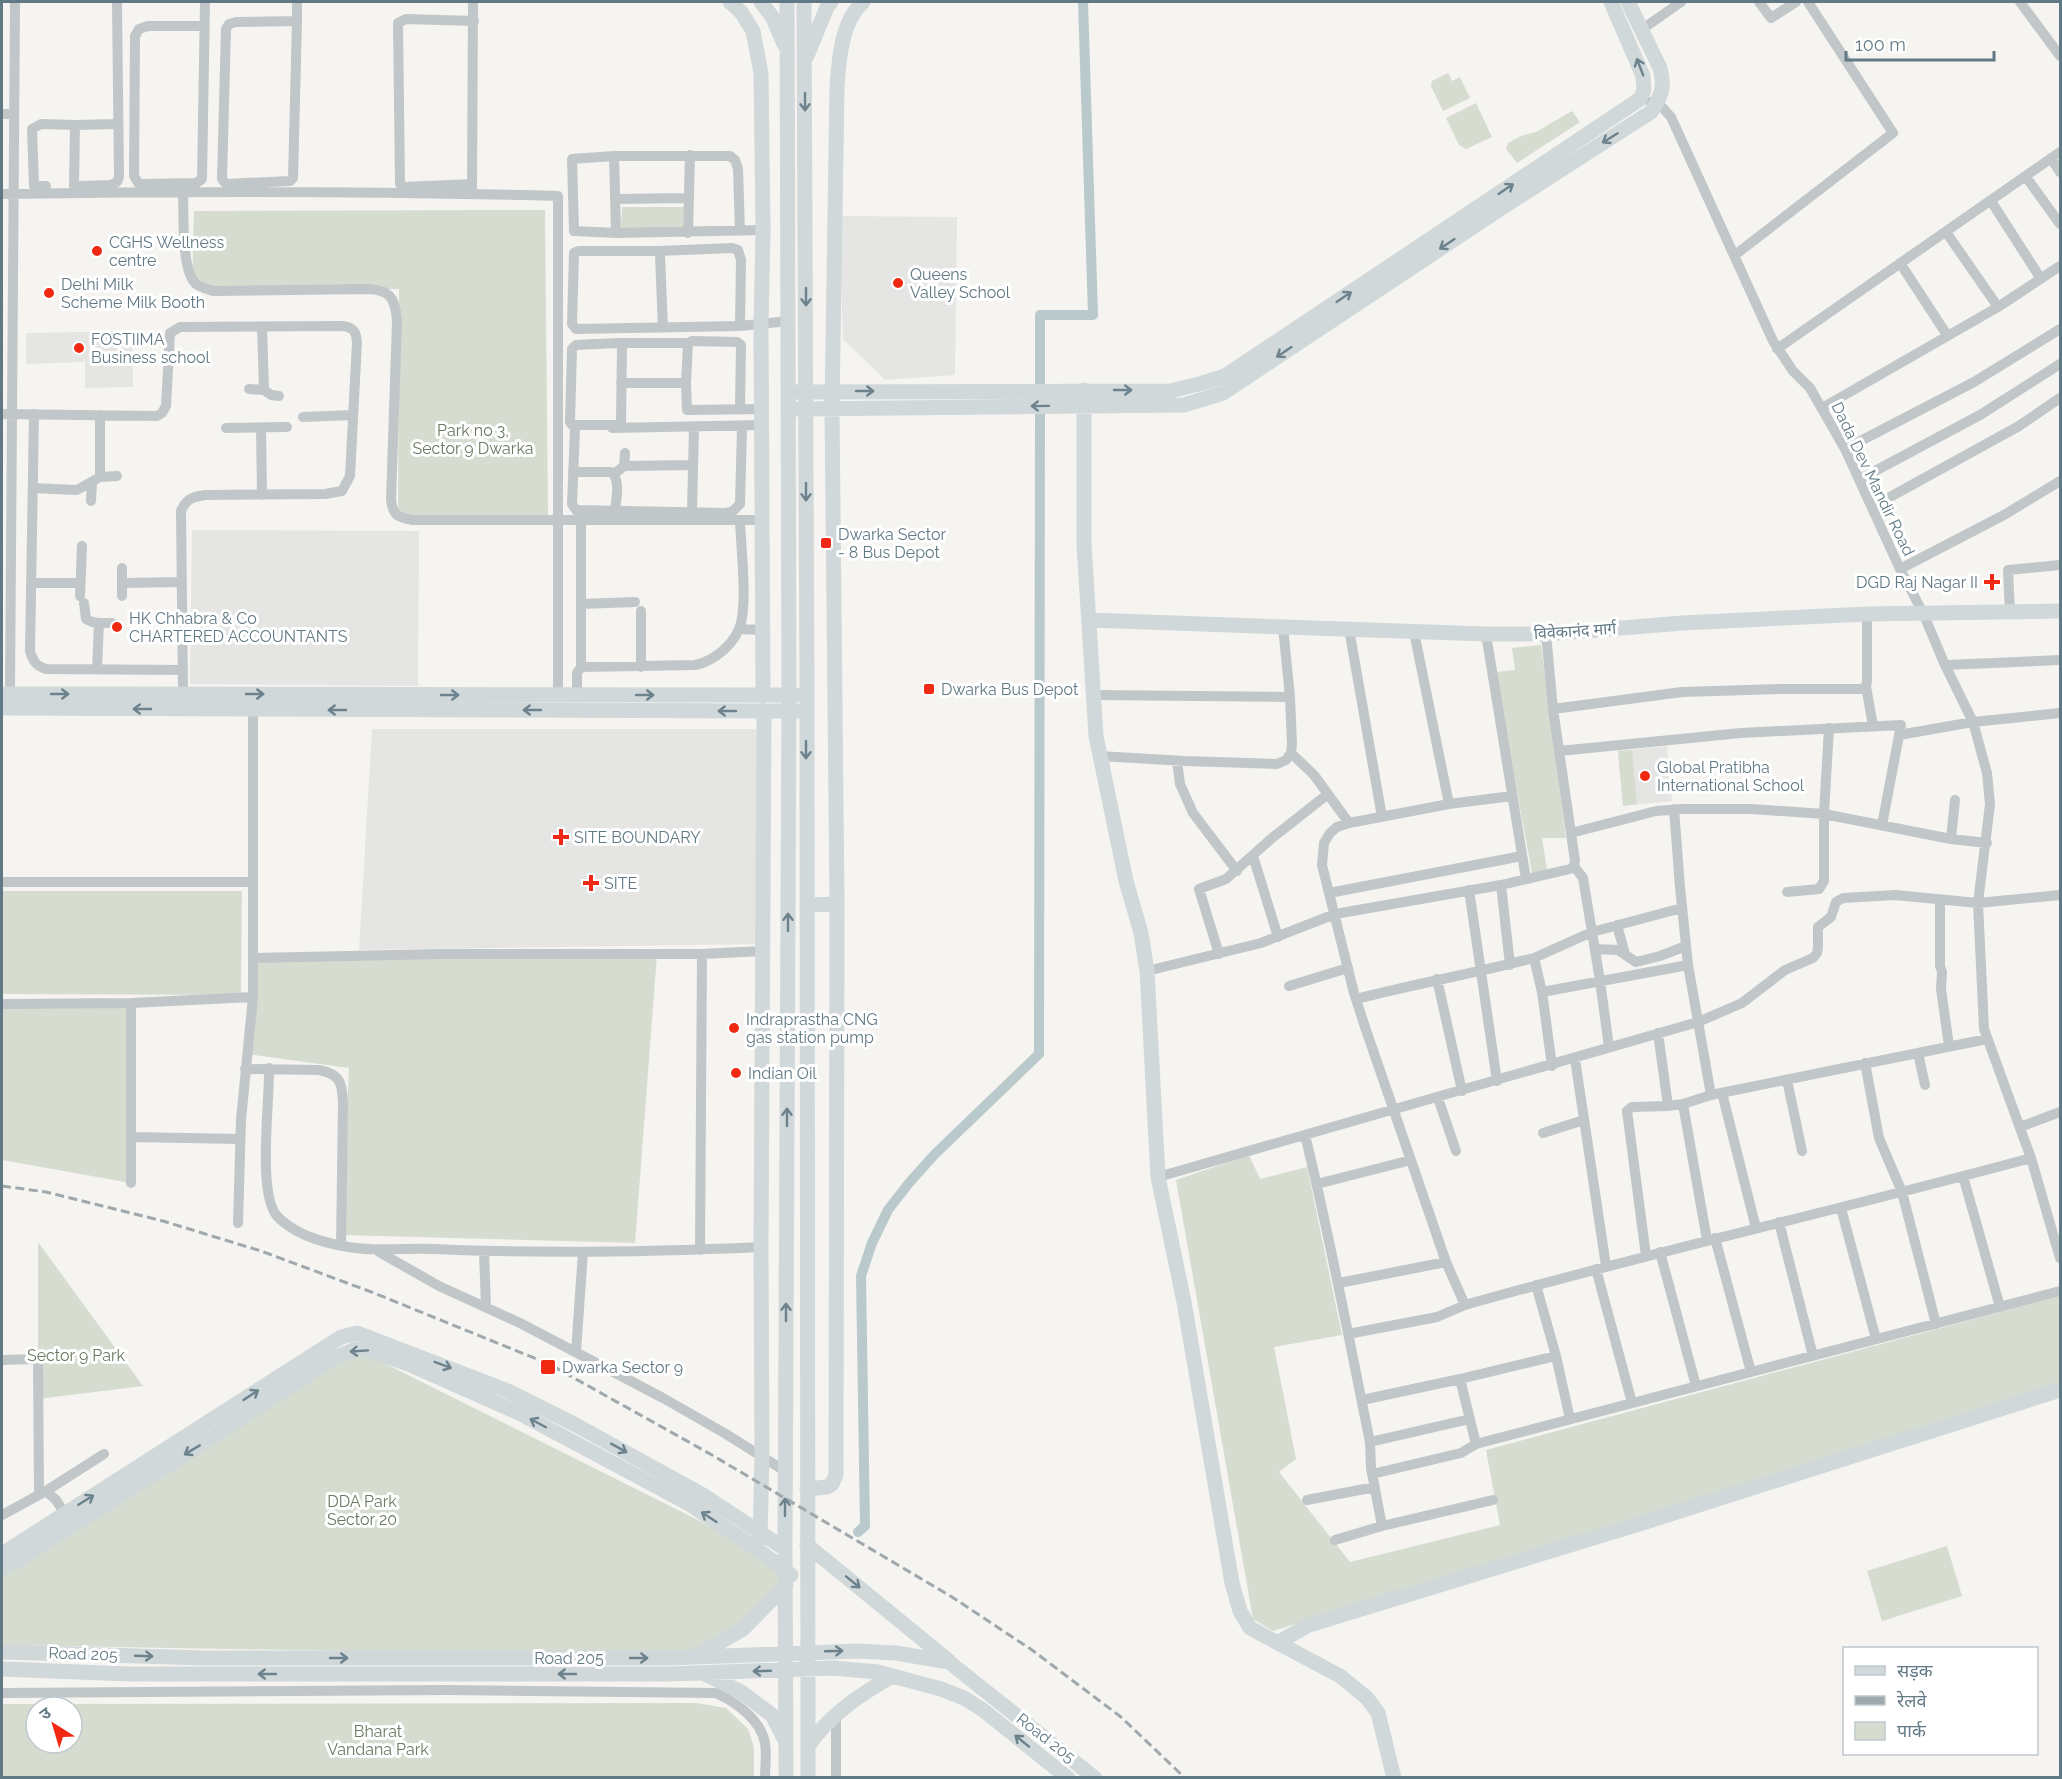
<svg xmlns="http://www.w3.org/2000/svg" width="2062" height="1779" font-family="Raleway,'Noto Sans Devanagari',sans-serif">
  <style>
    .built { fill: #e5e5e3 }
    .green { fill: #d6dcd0; fill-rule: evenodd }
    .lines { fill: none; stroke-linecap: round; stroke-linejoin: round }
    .canal { stroke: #bac9cc; stroke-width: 10 }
    .street { stroke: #c1c6c9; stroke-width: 10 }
    .secondary { stroke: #d0d8da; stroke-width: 15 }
    .rail { stroke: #9fa8ac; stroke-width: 3; stroke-dasharray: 9 4.5; stroke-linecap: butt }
    .oneway { stroke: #6c828d }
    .poi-dot { fill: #f22912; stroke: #fff; stroke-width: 2 }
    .labels { text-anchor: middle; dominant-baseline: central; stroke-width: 6; stroke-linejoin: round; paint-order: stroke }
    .poi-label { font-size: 16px; fill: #617984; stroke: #fff; text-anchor: start }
    .park-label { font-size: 16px; fill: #697a60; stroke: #fff }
    .street-label { font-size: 16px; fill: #617984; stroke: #fff }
  </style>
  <rect width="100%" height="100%" fill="#f5f4f0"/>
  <path class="built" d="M839 216 957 217 955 375 885 380 843 339Z
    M132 331 133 387 85 388V362L26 364V333Z
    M192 530 419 531 418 686 190 684Z
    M372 729H756L759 944 359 950Z
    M1667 746 1672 801 1623 806 1618 751Z"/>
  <path class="green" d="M1448 73 1452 81 1460 77 1470 98 1443 111 1431 86 1432 81Z
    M1476 103 1492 137 1466 149 1459 145 1446 118Z
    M1572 111 1580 122 1517 163 1506 149 1508 143 1521 136 1536 132Z
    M622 207H684L683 229 621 228Z
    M545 210 548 516 398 518 399 289 192 288 194 211Z
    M1541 645 1566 838H1542L1547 870 1532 873 1495 672 1515 670 1512 648Z
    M1632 750 1637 804 1623 806 1618 751Z
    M2 891H242L241 995 2 994Z
    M657 954 635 1243 341 1235 349 1068 247 1054 253 958Z
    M131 1003V1183L2 1160V1005Z
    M1249 1155 1260 1179 1307 1167 1342 1335 1274 1347 1296 1459 1279 1472 1350 1562 1500 1525 1486 1450 2060 1296V1387L1273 1631 1253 1619 1176 1180Z
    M38 1242 143 1386 38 1399Z
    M356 1349 758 1550 786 1571 768 1605 694 1657 2 1645V1572Z
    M1947 1546 1962 1596 1882 1621 1867 1571Z
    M696 1703 726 1708 748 1729 754 1747V1777H2V1704ZM36 1707H72V1743H36Z"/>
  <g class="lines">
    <path class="canal" d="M1040 385V315H1093L1083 2
      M858 1532 865 1526 861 1276 872 1243 888 1210 909 1183 934 1155 1039 1054 1040 412"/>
    <path class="street" d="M1759 2 1771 18 1796 2
      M2020 2 2060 56
      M297 21 236 22 229 24 226 29 222 179 226 184 290 181 293 178 297 21V2
      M204 26H148L139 29 135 36 134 176 139 184 196 183 202 179 205 2
      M1641 30 1681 2
      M1650 102 1661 106 1671 117 1773 341 1793 371 1810 388 1845 449 1900 569 1923 613 1945 665 1973 722 1987 773 1990 804 1978 903 1984 1029 2031 1158 2060 1258
      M2 114H14
      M614 156 616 233 763 230
      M2051 158 2060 172
      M2026 177 2060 224
      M472 184 403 187 400 184 398 23 406 19 474 21
      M46 186H34L32 129 41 124 75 125
      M74 186 75 125 117 124
      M80 186 111 185 117 182 119 177 117 2
      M472 191 473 2
      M183 193C184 214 181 268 195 283 199 287 207 289 213 291L367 289C391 290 395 298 397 321L391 500C393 516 398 517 412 520H763
      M2 194C187 191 373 191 558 196V695
      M616 199 688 198
      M1991 201 2041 279
      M1946 232 1998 307
      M616 233 574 231 572 159 614 156H730L735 160 738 169 740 231
      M688 233 690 155
      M658 251 732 248 738 250 741 260 740 326
      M1735 255 1893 133 1808 2
      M1900 263 1947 335
      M262 327 264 390
      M663 328 660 255 658 251H579L574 253 572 324 576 329 740 326 788 321
      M618 343 622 346 621 422 618 425H572L570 422 572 349 576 345Z
      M620 343H688
      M1777 349 2060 152
      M621 383H686
      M249 389 264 390 271 395 279 396
      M740 408 741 345 737 342 692 341 688 343 686 383 687 410 762 409
      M1822 408 1998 307 2060 266
      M2 414 157 416 162 413 166 406 170 333 180 327 342 326C353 327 356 331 357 342L350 476 342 491 325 494 205 495C192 497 186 499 181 511L183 694
      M34 414 30 651C33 661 36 666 46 669L183 670
      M100 415V477
      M303 417 353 415
      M226 428 287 427
      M261 428 262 495
      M575 428 572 504 576 510 726 513 733 511 740 504 742 427
      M612 428 762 425
      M1845 449 1974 382 2060 329
      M624 466 625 453
      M573 472H611C621 479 616 500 615 511
      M614 474 624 466 693 465
      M1860 479 1980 415 2060 364
      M33 488 77 490 100 477 117 476
      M91 501 92 483
      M1872 507 2019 426 2060 398
      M692 512 694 427
      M122 568V596
      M1900 569 2004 515 2060 481
      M31 583H80
      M122 583 182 582
      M80 596 82 546
      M84 603 86 619 92 622 99 623 97 669
      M581 604 635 602
      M641 611V667
      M2010 613 2008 570 2060 565
      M99 623H112
      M739 629 763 630
      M1349 629 1382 817
      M1414 632 1449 804
      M1486 634 1526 879
      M1945 665 2060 660
      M581 667V520
      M1866 686 1873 726
      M10 694C11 463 14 232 15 2
      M577 695V673L581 667 695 665C715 661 736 643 741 623 747 598 741 548 740 520
      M1094 695 1290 697
      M1553 709 1682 692 1780 689H1862L1866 686 1867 681V614
      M1899 735 1973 722 2060 713
      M1559 751 1741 733 1901 725 1882 825
      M1291 753 1314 775 1349 823
      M1099 756 1185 761 1277 764 1286 760 1291 753 1292 744 1290 697 1283 627
      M1177 761 1180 784 1193 813 1237 871
      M1512 796 1449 804 1349 823 1337 827 1330 833 1324 843 1322 865 1354 993 1365 1027 1446 1262 1465 1305C1652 1252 1843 1209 2031 1158
      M1674 809 1680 887 1688 965 1711 1095 1987 1039
      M1571 833 1656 811 1683 809H1751L1824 814 1951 839 1987 843
      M1951 839 1955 800
      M1253 856 1278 937
      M1574 866 1583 878 1592 932 1682 908
      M2 882H253
      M1501 885 1510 965
      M1469 890 1497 1081
      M1787 892 1819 889 1824 881V814L1829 728
      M1329 893 1522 856
      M1940 900V966L1942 972 1941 989 1949 1046
      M1617 925 1625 954
      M1595 949 1618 950 1636 962 1660 956 1686 946
      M1219 954 1199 889 1226 879 1272 838 1328 794
      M253 958 441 954H702L763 951
      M1147 971 1261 943 1335 914 1501 885 1570 869 1574 866 1575 861 1553 709 1546 634
      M1437 979 1462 1091
      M1289 986 1348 968
      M1542 992 1688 965
      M1356 999C1415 984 1475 973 1534 958
      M2 1004 131 1003 253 997
      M1658 1033 1668 1106 1683 1104 1707 1240
      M1918 1053 1925 1085
      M1575 1059 1606 1266
      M1865 1063 1879 1138 1902 1192 1936 1324
      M1552 1066 1542 992 1534 958 1592 932 1600 981 1609 1047
      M269 1068C270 1100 257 1193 277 1216 293 1233 321 1242 343 1246 373 1252 403 1248 433 1249 543 1254 652 1252 761 1247
      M245 1069 319 1070C340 1074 342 1082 343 1102L341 1246
      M1787 1080 1802 1151
      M1722 1093 1756 1228
      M1438 1098 1456 1151
      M1683 1104 1711 1095
      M2020 1127 2060 1112
      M1543 1133 1584 1120
      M1305 1135C1330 1237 1349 1340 1370 1442L1371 1468 1382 1526
      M131 1137 240 1139
      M1963 1176 2000 1307
      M1158 1177 1698 1022 1742 1003 1785 970 1813 958 1817 953 1818 947V927L1831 917 1836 902 1843 898 1895 895 1978 903 2060 895
      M131 1183V1003
      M1317 1184 1411 1160
      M1841 1208 1876 1339
      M1779 1222 1813 1356
      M238 1223 241 1120 253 997V709
      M1715 1238 1751 1372
      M700 1250 702 954
      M484 1251 486 1307
      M379 1252 439 1286 520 1323 663 1398 726 1434 785 1471
      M1660 1252 1696 1386
      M1646 1256 1627 1111 1632 1107 1668 1106
      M1596 1269 1632 1403
      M1339 1283 1446 1262
      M1348 1334 1437 1317 1465 1305
      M576 1352 583 1252
      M1556 1356 1570 1419
      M2 1360 38 1359 39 1495
      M1460 1379 1476 1444
      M1362 1400 1460 1379 1556 1356 1536 1285
      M1370 1442 1470 1419
      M1372 1474 1461 1453 1476 1444 2060 1291
      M46 1491 56 1500 65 1514
      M1307 1500 1375 1487
      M2 1515 46 1491 104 1454
      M1335 1540 1382 1526 1493 1500
      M2 1693 448 1690 716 1693C736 1702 761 1720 765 1743 767 1754 765 1767 765 1778
      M836 1714V1778"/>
    <path class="secondary" d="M730 2 741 12 753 31 761 73 763 230 761 325 763 696
      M761 2 773 18 784 44
      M804 2 807 695 808 1778
      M807 56 827 7 831 2
      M1084 390V545L1096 736 1126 881 1141 933 1147 971 1158 1177 1184 1302 1232 1583 1240 1611 1250 1628 1340 1676 1367 1698 1378 1713 1394 1778
      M796 392 1170 391 1203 383 1225 376 1640 99 1644 90 1643 76 1611 2
      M797 409 1184 405 1223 393 1503 207 1651 112C1662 96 1665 86 1660 68L1628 2
      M1089 620 1486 634H1546L1683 623 1867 614 2060 611
      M2 694 796 695
      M2 708 797 711
      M807 905 837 904
      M807 1489 827 1487 832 1484 836 1475 837 904 832 409 837 87C839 59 841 22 863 2
      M760 1539 762 1457 761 1247 764 711
      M807 1545 949 1661
      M2 1554 341 1337 357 1333 508 1391 574 1424 703 1495 785 1549
      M2 1570 216 1435 330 1360 356 1349H366L408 1364 519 1413 691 1505 758 1550 791 1575
      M1279 1642 1309 1625 1652 1520 2060 1390
      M2 1652 206 1658H668L857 1651 896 1653 949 1662 1095 1778
      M696 1656 743 1629 786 1585
      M2 1669 129 1674H669L833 1668 878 1672 941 1689 964 1698 983 1710 1068 1778
      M705 1674 741 1692 772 1715 784 1738
      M808 1746C830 1715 860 1694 893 1676
      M786 1778 785 1549 789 696 787 2"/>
    <path class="rail" d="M2 1186 46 1192 163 1221 261 1251 374 1293 549 1364 712 1455 952 1597 1032 1650 1121 1717 1185 1778"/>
  </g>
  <defs><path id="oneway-shaft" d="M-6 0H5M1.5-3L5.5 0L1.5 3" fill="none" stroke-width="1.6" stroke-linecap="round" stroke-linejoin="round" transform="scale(1.5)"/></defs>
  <g class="oneway">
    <use href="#oneway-shaft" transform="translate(1640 67) rotate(-111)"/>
    <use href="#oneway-shaft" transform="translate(805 102) rotate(90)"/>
    <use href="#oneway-shaft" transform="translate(1610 138) rotate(148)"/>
    <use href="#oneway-shaft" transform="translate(1506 189) rotate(-34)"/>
    <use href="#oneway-shaft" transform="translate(1447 244) rotate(146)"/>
    <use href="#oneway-shaft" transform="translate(806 297) rotate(90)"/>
    <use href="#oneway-shaft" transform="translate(1344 297) rotate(-34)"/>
    <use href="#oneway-shaft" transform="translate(1284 352) rotate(146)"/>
    <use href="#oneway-shaft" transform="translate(1123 390)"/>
    <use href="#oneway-shaft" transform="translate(865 391)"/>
    <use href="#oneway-shaft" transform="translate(1040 406) rotate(179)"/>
    <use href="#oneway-shaft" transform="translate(806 492) rotate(90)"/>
    <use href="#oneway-shaft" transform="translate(60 694)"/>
    <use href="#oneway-shaft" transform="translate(255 694)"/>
    <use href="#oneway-shaft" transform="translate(450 695)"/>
    <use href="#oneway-shaft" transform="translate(645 695)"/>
    <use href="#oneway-shaft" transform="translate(142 709) rotate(-180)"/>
    <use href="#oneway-shaft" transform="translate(337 710) rotate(-180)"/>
    <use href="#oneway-shaft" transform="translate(532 710) rotate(-180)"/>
    <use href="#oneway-shaft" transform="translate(727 711) rotate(-180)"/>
    <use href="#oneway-shaft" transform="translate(806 750) rotate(90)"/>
    <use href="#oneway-shaft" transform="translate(788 922) rotate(-90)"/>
    <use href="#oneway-shaft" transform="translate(787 1117) rotate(-90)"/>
    <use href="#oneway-shaft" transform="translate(786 1312) rotate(-90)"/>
    <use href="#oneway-shaft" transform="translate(359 1351) rotate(176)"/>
    <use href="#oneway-shaft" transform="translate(443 1365) rotate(21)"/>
    <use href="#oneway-shaft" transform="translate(251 1395) rotate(-33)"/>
    <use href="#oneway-shaft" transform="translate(538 1423) rotate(-152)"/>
    <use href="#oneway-shaft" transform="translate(619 1448) rotate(29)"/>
    <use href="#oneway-shaft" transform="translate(192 1450) rotate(149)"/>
    <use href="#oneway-shaft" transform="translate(86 1500) rotate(-32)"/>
    <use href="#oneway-shaft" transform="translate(785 1507) rotate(-90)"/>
    <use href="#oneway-shaft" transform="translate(709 1517) rotate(-147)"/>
    <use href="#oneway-shaft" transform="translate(853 1582) rotate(39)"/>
    <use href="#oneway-shaft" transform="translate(834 1651) rotate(-2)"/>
    <use href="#oneway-shaft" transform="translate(144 1656) rotate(2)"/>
    <use href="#oneway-shaft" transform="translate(339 1658)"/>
    <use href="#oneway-shaft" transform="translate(639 1658)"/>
    <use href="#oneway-shaft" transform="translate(762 1671) rotate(178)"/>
    <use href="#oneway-shaft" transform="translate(267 1674) rotate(-180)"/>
    <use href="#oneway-shaft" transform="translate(567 1674) rotate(-180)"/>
    <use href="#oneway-shaft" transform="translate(1022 1741) rotate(-141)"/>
  </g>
  <g class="poi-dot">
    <circle cx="97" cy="251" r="6"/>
    <circle cx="898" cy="283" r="6"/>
    <circle cx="49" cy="293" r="6"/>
    <circle cx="79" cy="348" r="6"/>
    <rect x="820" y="537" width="12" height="12" rx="3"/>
    <path d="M1989 573h6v6h6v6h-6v6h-6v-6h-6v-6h6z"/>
    <circle cx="117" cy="627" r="6"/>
    <rect x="923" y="683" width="12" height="12" rx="3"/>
    <circle cx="1645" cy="776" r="6"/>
    <path d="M558 828h6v6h6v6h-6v6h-6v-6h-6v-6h6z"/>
    <path d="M588 874h6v6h6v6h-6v6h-6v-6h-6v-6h6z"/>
    <circle cx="734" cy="1028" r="6"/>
    <circle cx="736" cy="1073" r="6"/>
    <rect x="540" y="1359" width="16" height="16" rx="3"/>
  </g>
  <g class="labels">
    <g class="poi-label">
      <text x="109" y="242">CGHS Wellness<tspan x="109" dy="18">centre</tspan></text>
      <text x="910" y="274">Queens<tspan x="910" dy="18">Valley School</tspan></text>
      <text x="61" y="284">Delhi Milk<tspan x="61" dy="18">Scheme Milk Booth</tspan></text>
      <text x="91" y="339">FOSTIIMA<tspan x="91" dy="18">Business school</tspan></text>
      <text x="838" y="534">Dwarka Sector<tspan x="838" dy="18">- 8 Bus Depot</tspan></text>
      <text x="1978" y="582" text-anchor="end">DGD Raj Nagar II</text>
      <text x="129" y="618">HK Chhabra &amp; Co<tspan x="129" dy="18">CHARTERED ACCOUNTANTS</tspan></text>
      <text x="941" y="689">Dwarka Bus Depot</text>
      <text x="1657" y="767">Global Pratibha<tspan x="1657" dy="18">International School</tspan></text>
      <text x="574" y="837">SITE BOUNDARY</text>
      <text x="604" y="883">SITE</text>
      <text x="746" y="1019">Indraprastha CNG<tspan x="746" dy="18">gas station pump</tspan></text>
      <text x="748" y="1073">Indian Oil</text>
      <text x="562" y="1367">Dwarka Sector 9</text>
    </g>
    <g class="park-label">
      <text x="473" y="430">Park no 3,<tspan x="473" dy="18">Sector 9 Dwarka</tspan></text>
      <text x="76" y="1355">Sector 9 Park</text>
      <text x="362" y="1501">DDA Park<tspan x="362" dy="18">Sector 20</tspan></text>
      <text x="378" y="1731">Bharat<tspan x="378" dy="18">Vandana Park</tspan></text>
    </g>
    <g class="street-label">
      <text transform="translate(1873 479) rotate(64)">Dada Dev Mandir Road</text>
      <text transform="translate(1575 631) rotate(-4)">विवेकानंद मार्ग</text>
      <text transform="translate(83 1654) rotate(2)">Road 205</text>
      <text x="569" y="1658">Road 205</text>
      <text transform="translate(1046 1738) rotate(38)">Road 205</text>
    </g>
  </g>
  <rect width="2062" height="1779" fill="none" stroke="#617984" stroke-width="6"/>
  <rect x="1843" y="1647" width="195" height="108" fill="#ffffff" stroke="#c0c9ce" stroke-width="1.5"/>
  <rect x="1855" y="1666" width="30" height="9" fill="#d0d8da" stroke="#c0c9ce" stroke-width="1.5"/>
  <text x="1897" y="1677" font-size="18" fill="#617984">सड़क</text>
  <rect x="1855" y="1696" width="30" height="9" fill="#9fa8ac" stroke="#c0c9ce" stroke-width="1.5"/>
  <text x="1897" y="1707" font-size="18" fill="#617984">रेलवे</text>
  <rect x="1855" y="1722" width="30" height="18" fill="#d6dcd0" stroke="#c0c9ce" stroke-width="1.5"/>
  <text x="1897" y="1737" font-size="18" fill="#617984">पार्क</text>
  <g transform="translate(54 1725) rotate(323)"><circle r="28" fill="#ffffff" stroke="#c0c9ce" stroke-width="1.5"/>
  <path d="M0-4.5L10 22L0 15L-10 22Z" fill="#f22912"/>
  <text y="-9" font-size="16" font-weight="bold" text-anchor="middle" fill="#617984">उ</text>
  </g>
  <path d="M1846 51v9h148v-9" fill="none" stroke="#617984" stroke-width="3"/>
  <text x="1855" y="51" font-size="18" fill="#617984" stroke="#ffffff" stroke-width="4.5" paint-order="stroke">100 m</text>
</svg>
